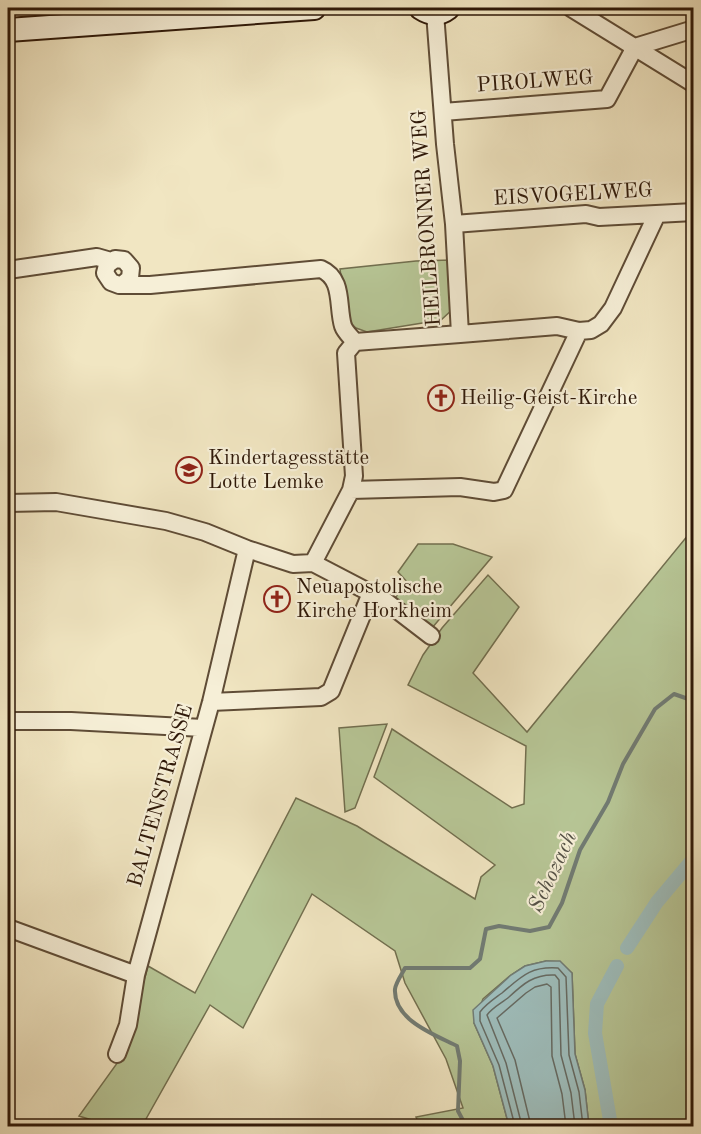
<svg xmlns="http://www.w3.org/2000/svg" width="701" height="1134" font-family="'Old Standard TT',serif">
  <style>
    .green { fill: #b7c696; stroke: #726f4f; stroke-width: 1.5 }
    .water { fill: #9ebdbb; stroke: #717b73; stroke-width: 1.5 }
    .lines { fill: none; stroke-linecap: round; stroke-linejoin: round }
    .shore { stroke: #666a62; stroke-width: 1.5 }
    .stream { stroke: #717b73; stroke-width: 4 }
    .canal { stroke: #9ebdbb; stroke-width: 14 }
    .street-casing { stroke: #5f4c36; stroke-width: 20 }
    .secondary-casing { stroke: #2e1808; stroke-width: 26 }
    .street { stroke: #f6efd7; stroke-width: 16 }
    .secondary { stroke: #f6efd7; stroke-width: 22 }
    .labels { text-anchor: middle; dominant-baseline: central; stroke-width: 4.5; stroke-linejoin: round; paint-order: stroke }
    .street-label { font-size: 21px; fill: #2e1808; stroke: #f6efd7 }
    .poi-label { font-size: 21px; fill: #2e1808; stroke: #f6efd7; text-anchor: start }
    .water-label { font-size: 22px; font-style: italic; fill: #555247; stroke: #f6efd7 }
  </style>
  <rect width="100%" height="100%" fill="#f1e6c2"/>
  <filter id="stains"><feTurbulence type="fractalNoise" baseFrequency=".00333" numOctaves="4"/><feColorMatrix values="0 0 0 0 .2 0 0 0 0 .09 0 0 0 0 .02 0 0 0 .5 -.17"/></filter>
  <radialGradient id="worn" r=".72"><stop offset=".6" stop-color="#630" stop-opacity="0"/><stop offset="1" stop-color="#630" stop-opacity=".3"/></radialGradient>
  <path class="green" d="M451 260 455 307 441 320 367 332 356 328 347 320 340 269 416 261Z
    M693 529V1126H589L585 1090 575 1054 572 973 560 962 546 961 525 966 511 975 483 999 474 1023 493 1066 509 1126H420L416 1117 463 1108 446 1059 405 983 395 951 312 894 243 1028 210 1005 142 1126H111L79 1116 118 1062 133 1021 148 966 195 993 296 798 357 826 475 899 481 877 495 865 374 777 392 729 512 808 524 804 526 746 408 685 423 655 442 628 488 575 519 607 473 673 527 732Z
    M418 544H453L492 557 432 628 394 600 400 591 410 585 398 572Z
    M387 724 355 808 345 812 339 728Z"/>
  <path class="water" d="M546 961H560L572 973 575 1054 585 1090 589 1126H509L493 1066 474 1023 473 1010 511 975 525 966Z"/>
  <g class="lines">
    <path class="shore" d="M515 1126 499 1065 480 1021V1012C486 1004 494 999 502 993 521 977 530 966 558 968L566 977 569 1055 579 1092 583 1126
      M522 1126 506 1063 487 1015C493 1007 502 1003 509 997 523 984 534 974 555 975L559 980 561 1055 571 1093 575 1126
      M531 1126 515 1060 497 1018 526 993 535 987 547 984 551 987 552 1056 562 1094 566 1126"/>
    <path class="stream" d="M466 1126 458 1111 460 1061 457 1046C435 1035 393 1020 395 989 396 982 402 974 405 968H470L480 959 486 929 499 926 530 931 549 927 562 903 580 850 608 802 623 764 655 709 674 694 694 701"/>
    <path class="canal" d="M627 948 657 902 694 858
      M611 1126 595 1033 597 1004 617 966"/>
    <defs>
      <path id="street" d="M571 8 694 84
        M443 112 607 99 635 47 694 29
        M454 224 586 214 599 217 694 212
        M8 270 97 257 111 261
        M123 284 130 278 131 268 124 260 115 259 107 265 105 273 111 282 119 285H150L321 269C344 279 337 306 343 326 345 332 351 337 355 342
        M460 334 557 326 579 331 591 330 601 324 613 308 657 214
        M351 490 460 487 494 492 504 490 579 331
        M8 503 56 502 166 521 205 532 247 549 293 564 313 563 384 600 431 636
        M313 563 351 490 354 476 346 353 355 342 460 334 454 224 445 144 435 13
        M211 702 321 697 331 691 371 593
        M8 721H71L203 728
        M8 928 136 975
        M117 1054 128 1025 136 975 211 702 247 549"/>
      <path id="secondary" d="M421 8C430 14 439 15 448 8
        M8 30 314 8"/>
    </defs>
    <use href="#street" class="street-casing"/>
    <use href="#secondary" class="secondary-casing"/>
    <use href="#street" class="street"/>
    <use href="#secondary" class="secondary"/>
  </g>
  <defs>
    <symbol id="church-ring" viewBox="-11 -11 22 22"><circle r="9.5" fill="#f6efd7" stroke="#8f2418" stroke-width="1.5"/><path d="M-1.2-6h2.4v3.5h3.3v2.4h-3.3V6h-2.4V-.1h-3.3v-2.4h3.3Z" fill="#8f2418"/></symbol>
    <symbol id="school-ring" viewBox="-11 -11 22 22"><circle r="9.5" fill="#f6efd7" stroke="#8f2418" stroke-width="1.5"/><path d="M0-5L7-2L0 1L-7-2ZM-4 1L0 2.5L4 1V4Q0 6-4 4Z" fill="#8f2418"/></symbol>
  </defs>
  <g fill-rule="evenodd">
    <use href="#church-ring" x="426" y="383" width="30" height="30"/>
    <use href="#school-ring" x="174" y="455" width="30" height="30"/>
    <use href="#church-ring" x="262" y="584" width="30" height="30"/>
  </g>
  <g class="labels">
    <g class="street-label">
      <text transform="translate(535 82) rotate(-4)">PIROLWEG</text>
      <text transform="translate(573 195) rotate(-3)">EISVOGELWEG</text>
      <text transform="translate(427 218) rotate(-94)">HEILBRONNER WEG</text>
      <text transform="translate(161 796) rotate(-74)">BALTENSTRASSE</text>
    </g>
    <g class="poi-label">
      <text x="460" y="398">Heilig-Geist-Kirche</text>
      <text x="208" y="458">Kindertagesstätte<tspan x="208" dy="24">Lotte Lemke</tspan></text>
      <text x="296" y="587">Neuapostolische<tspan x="296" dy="24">Kirche Horkheim</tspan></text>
    </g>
    <g class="water-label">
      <text transform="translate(553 872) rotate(-65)">Schozach</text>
    </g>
  </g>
  <rect width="701" height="1134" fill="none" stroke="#f1e6c2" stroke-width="30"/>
  <rect x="9" y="9" width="683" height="1116" fill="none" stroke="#2e1808" stroke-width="3"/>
  <rect x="15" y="15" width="671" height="1104" fill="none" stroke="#2e1808" stroke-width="1.5"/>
  <rect width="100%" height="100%" filter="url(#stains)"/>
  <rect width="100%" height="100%" fill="url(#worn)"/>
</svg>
